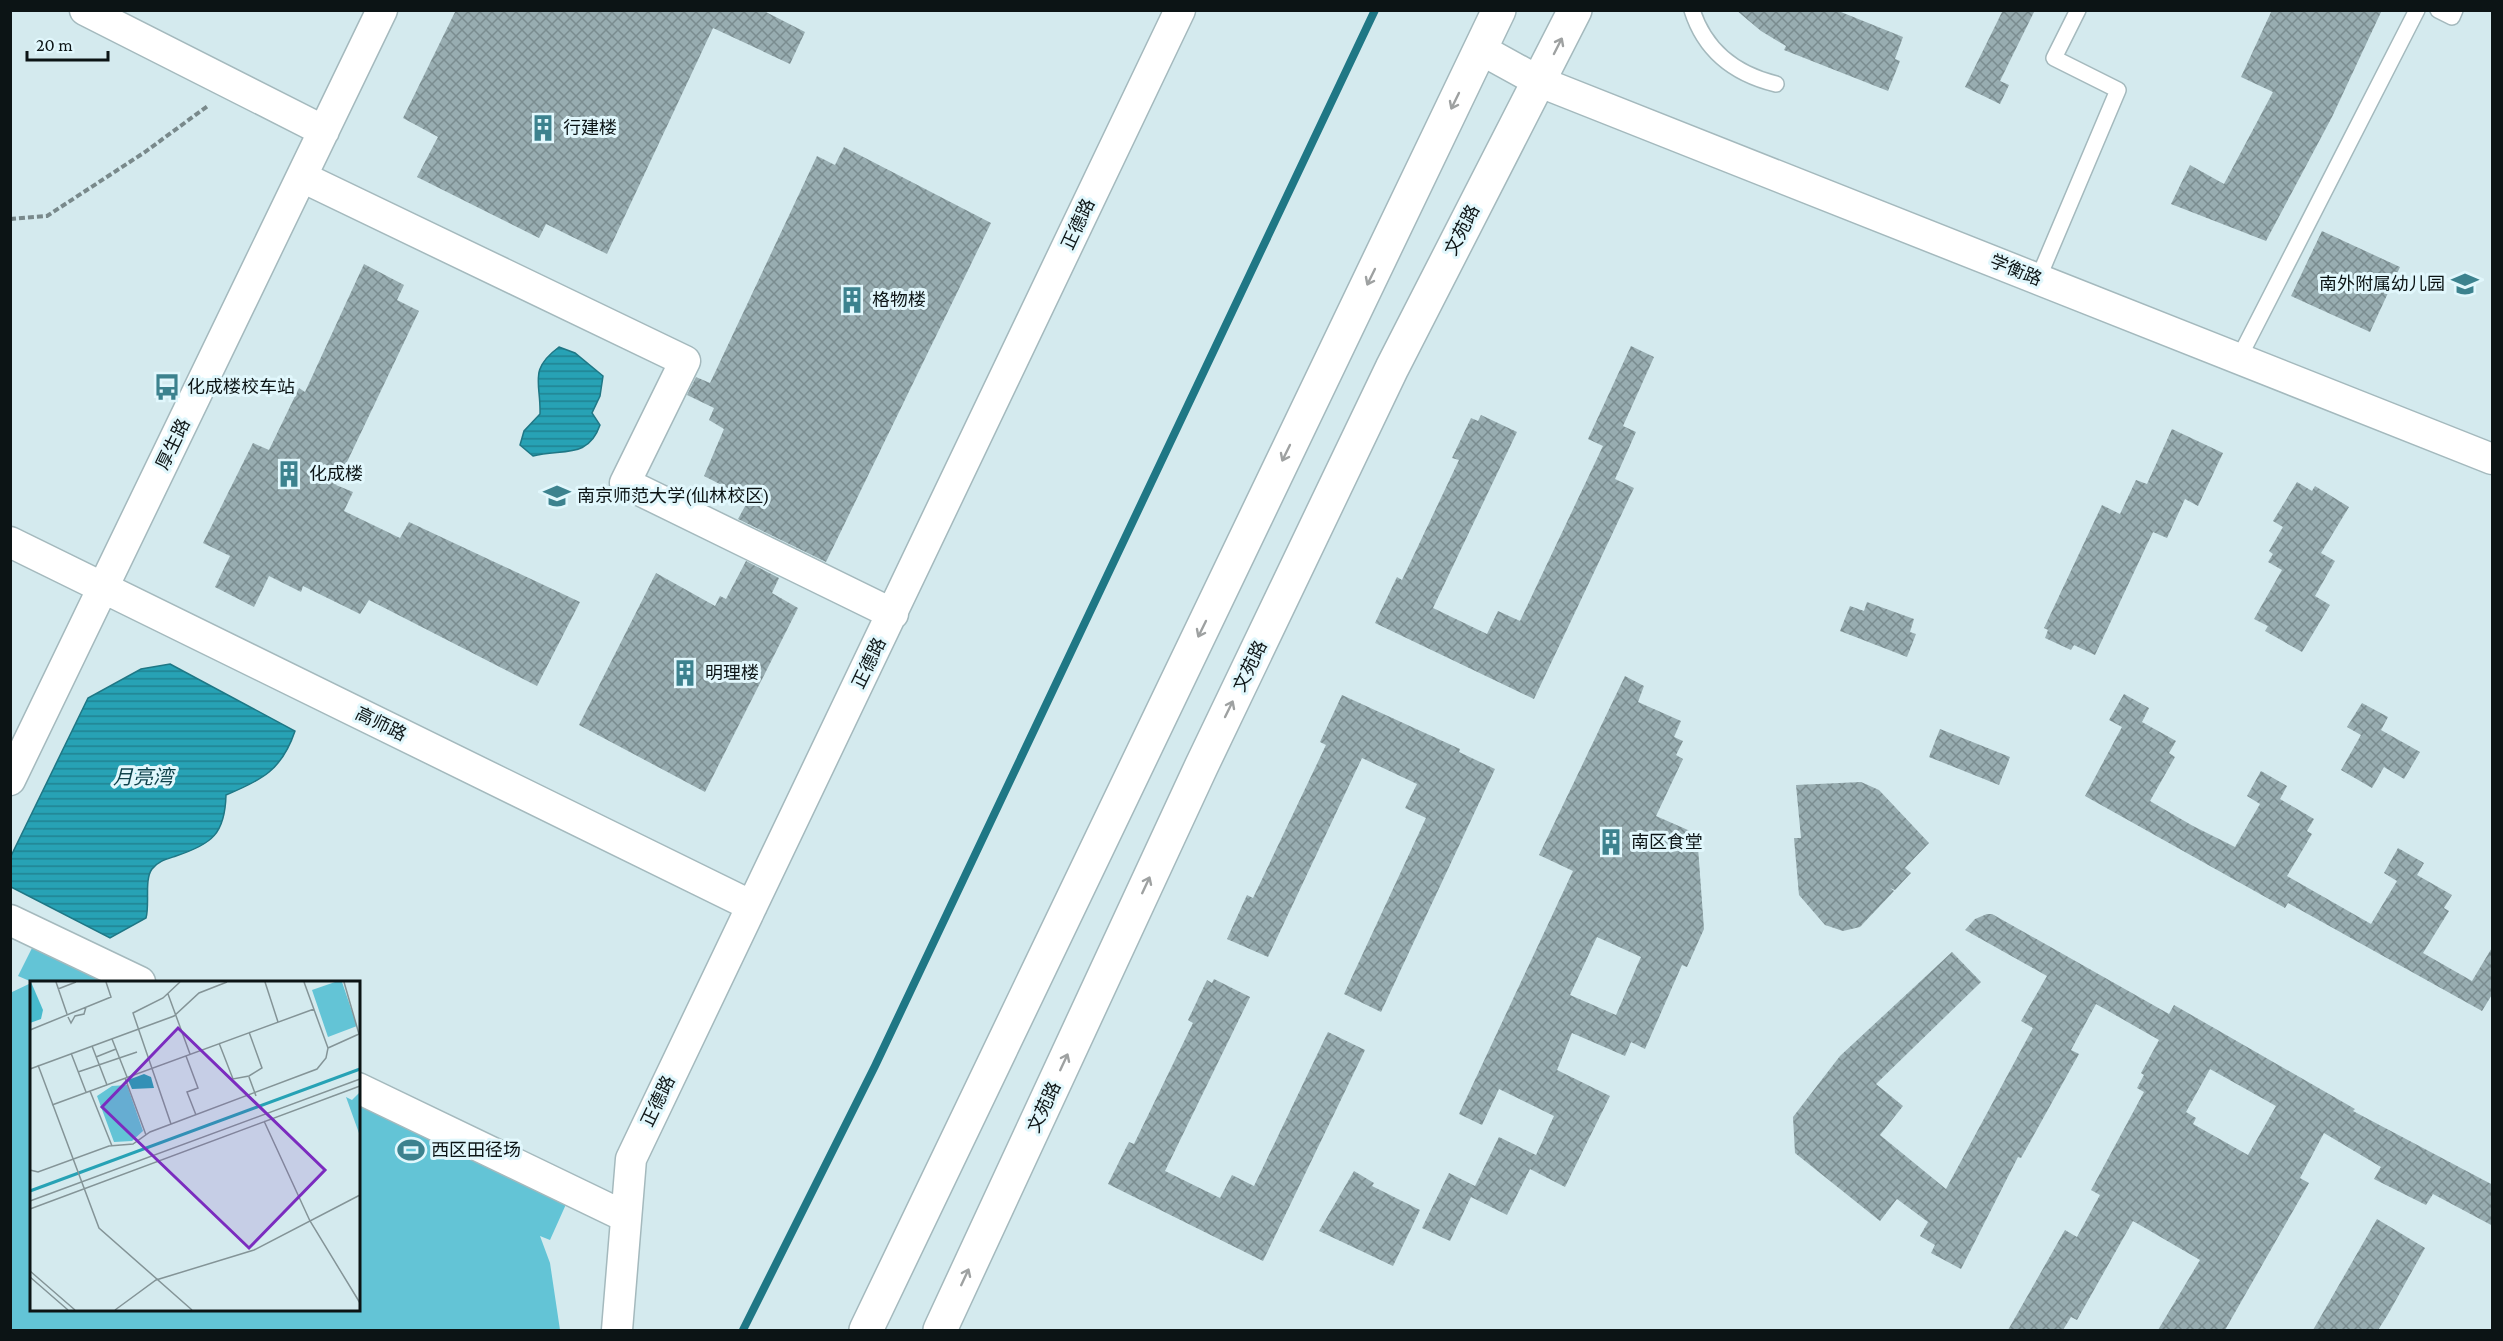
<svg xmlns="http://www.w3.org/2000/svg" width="2503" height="1341" font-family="'Crimson Pro','Noto Sans SC',serif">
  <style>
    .pitch { fill: #63c4d6 }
    .water { fill: url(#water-rules); stroke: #1f7785; stroke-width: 1.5 }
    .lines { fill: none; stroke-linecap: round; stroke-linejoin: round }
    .stream { stroke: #1f7785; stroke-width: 8 }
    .building { fill: url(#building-cross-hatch); fill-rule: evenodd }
    .service-casing { stroke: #a4b9bd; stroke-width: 18 }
    .minor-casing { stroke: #a4b9bd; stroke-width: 33 }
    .secondary-casing { stroke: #a4b9bd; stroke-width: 36 }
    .path { stroke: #79898b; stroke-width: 4; stroke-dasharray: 6 3; stroke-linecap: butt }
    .service { stroke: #fff; stroke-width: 15 }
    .minor { stroke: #fff; stroke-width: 30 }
    .secondary { stroke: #fff; stroke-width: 33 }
    .oneway { stroke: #9ea1a1 }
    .labels { text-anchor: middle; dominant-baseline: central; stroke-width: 6; stroke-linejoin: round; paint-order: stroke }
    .poi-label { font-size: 18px; fill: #0c1415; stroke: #e1f7fc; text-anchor: start }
    .street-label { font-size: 18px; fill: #0c1415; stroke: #e1f7fc }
    .water-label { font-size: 20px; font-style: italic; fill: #10434c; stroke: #e1f7fc }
    .inset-river { fill: none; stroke: #27a2b5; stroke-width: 3 }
    .inset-road { fill: none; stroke: #849497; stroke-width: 1.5 }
    .view { fill: #7b2cbf; fill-opacity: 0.15; stroke: #7b2cbf; stroke-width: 3 }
    .inset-edge { fill: none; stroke: #0c1415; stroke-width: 3 }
  </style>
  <defs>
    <pattern id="water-rules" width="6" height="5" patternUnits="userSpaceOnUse" patternTransform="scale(1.5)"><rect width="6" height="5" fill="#27a2b5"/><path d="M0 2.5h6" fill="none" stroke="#208392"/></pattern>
    <pattern id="building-cross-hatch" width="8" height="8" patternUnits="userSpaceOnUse" patternTransform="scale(1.5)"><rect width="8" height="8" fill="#98adb1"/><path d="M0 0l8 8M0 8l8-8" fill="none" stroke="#7a8c8f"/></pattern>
  </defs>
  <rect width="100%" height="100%" fill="#d4eaee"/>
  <path class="pitch" d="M36 940 122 982H32L18 976Z
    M31 983 32 1310H358L359 1099 567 1202 550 1240 540 1236 550 1263 560 1330H11L10 993Z"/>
  <path class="water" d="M559 347 575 353 603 376 600 396 592 413 600 425C588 460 561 448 533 456L520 445 524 431 540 414C541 382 528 370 559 347Z
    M170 664 295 731C282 770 262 780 226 795 225 834 212 844 176 856 167 859 158 861 152 869 144 880 150 904 146 918L110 938 11 887V856L88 698 141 669Z"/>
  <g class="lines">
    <path class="stream" d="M743 1330 875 1066 1375 10"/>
  </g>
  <path class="building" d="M456 10H762L805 32 790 64 713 28 607 254 546 224 539 238 417 177 438 137 403 118Z
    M1736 10H1836L1903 37 1895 59 1900 61 1888 91 1784 50 1786 46 1761 31Z
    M2003 10H2035L2000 81 2009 85 2000 104 1965 87Z
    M2272 10H2382L2332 117 2266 241 2171 204 2190 165 2224 184 2273 92 2241 77Z
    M844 147 991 223 826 562 738 519 749 499 704 476 724 429 709 420 714 408 687 395 696 377 710 383 817 156 835 165Z
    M2322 231 2400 267 2370 332 2291 296Z
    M364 264 404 285 397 300 419 311 336 485 353 492 344 511 400 538 409 522 580 602 537 686 369 600 360 614 303 586 301 592 269 576 254 607 215 587 230 556 203 543 253 443 269 450 299 388 305 392Z
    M1631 346 1654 357 1623 426 1636 432 1615 479 1634 488 1534 699 1375 623 1397 577 1402 580 1459 460 1452 458 1471 418 1478 421 1481 415 1517 432 1433 608 1487 634 1498 611 1520 621 1603 446 1588 439Z
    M2172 429 2223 453 2198 506 2185 499 2167 538 2153 532 2095 655 2074 645 2071 650 2045 638 2048 630 2044 628 2102 505 2120 514 2136 480 2147 484Z
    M2297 482 2312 491 2315 486 2349 507 2321 553 2335 561 2315 596 2330 605 2302 652 2265 631 2268 626 2254 619 2282 570 2268 562 2273 554 2269 551 2283 527 2273 521Z
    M746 561 779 578 772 593 798 608 705 792 579 725 656 573 715 606 720 596 726 599Z
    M1867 602 1914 619 1910 632 1916 634 1907 657 1840 631 1850 606 1864 611Z
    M1625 676 1644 686 1638 702 1681 721 1674 737 1683 741 1676 755 1683 759 1656 816 1697 834 1704 929 1687 967 1682 965 1645 1049 1631 1042 1625 1056 1572 1033 1557 1070 1610 1096 1565 1187 1530 1169 1507 1215 1471 1197 1450 1241 1422 1228 1449 1173 1475 1186 1499 1137 1536 1155 1554 1116 1499 1089 1482 1125 1459 1114 1573 871 1539 855ZM1597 937 1641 957 1616 1015 1570 995Z
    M2124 694 2149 708 2142 722 2176 741 2169 753 2175 757 2150 801 2193 826 2235 847 2260 804 2247 796 2261 771 2287 786 2280 799 2314 819 2307 831 2312 834 2287 876 2371 924 2397 881 2384 873 2398 848 2424 863 2417 875 2452 895 2444 908 2449 911 2423 953 2472 981 2493 946V993L2482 1011 2288 903 2285 908 2085 796 2122 727 2109 720Z
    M1342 695 1460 749 1459 752 1495 769 1381 1012 1344 994 1426 818 1405 808 1417 784 1362 758 1268 957 1227 939 1247 895 1253 898 1326 745 1320 742Z
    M2362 703 2388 717 2381 730 2420 752 2404 779 2384 767 2372 788 2341 770 2361 735 2347 727Z
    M1940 729 2010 757 1999 785 1929 757Z
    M1861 782 1879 790 1929 843 1905 868 1911 873 1895 890 1890 888 1894 891 1860 927 1843 931 1825 925 1799 895 1794 838H1801L1796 785Z
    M1987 914H1992L2169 1014 2174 1005 2355 1109 2353 1111 2493 1185V1226L2433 1194 2426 1205 2374 1179 2381 1167 2324 1133 2300 1178 2309 1183 2225 1330H2158L2200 1260 2133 1221 2077 1320 2071 1317 2063 1330H2008L2065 1230 2077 1237 2100 1195 2091 1190 2144 1092 2137 1088 2144 1075 2141 1073 2159 1040 2096 1004 2071 1050 2079 1054 2021 1158 2018 1157 1961 1269 1931 1253 1935 1245 1920 1236 1928 1222 1897 1199 1880 1221 1795 1153 1793 1117 1840 1056 1952 952 1981 982 1876 1084 1903 1106 1880 1135 1946 1189 2033 1028 2021 1021 2047 976 1965 930 1975 919ZM2210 1069 2276 1106 2248 1155 2193 1124 2196 1118 2186 1112Z
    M1214 979 1250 997 1165 1171 1220 1198 1232 1175 1254 1186 1328 1032 1365 1050 1263 1261 1108 1184 1129 1142 1134 1144 1193 1023 1188 1020 1207 980 1212 983Z
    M1354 1171 1374 1183 1372 1186 1420 1210 1393 1266 1319 1231Z
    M2377 1219 2425 1248 2387 1316 2378 1330H2313Z"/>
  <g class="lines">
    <defs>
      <path id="service" d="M1692 10C1705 51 1735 74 1776 84
        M2438 10 2452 17 2455 10
        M2038 279 2118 90 2054 58 2078 10
        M2239 358 2417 10"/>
      <path id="minor" d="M85 10 324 131
        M1480 49 1540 82 2492 459
        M302 177 685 361 625 483 893 614
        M10 542 752 906
        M10 780 382 10
        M10 920 140 982
        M358 1088 626 1217
        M617 1330 631 1159 1180 10"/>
      <path id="secondary" d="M866 1330 1499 10
        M940 1330 1201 767 1392 368 1575 10"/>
    </defs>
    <use href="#service" class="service-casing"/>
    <use href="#minor" class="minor-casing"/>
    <use href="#secondary" class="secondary-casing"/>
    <path class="path" d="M10 219 47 216 145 152 209 105"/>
    <use href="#service" class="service"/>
    <use href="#minor" class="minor"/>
    <use href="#secondary" class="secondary"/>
  </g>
  <defs><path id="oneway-shaft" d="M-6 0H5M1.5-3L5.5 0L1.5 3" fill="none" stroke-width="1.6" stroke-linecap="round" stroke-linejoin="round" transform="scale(1.5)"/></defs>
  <g class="oneway">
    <use href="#oneway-shaft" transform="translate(1558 46) rotate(-63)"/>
    <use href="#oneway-shaft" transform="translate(1455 101) rotate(116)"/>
    <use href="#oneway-shaft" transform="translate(1371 277) rotate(116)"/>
    <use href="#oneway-shaft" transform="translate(1286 453) rotate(116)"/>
    <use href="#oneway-shaft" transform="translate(1202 629) rotate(116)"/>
    <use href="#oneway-shaft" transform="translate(1229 709) rotate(-64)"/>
    <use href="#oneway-shaft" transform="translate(1146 885) rotate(-65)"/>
    <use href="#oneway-shaft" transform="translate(1064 1062) rotate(-65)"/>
    <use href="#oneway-shaft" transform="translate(965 1277) rotate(-65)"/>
  </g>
  <defs>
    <symbol id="building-bare" viewBox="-9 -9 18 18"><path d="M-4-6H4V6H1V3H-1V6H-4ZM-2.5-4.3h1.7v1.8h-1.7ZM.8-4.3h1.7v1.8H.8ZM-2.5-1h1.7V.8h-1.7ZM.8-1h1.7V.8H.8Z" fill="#3c828e" stroke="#e1f7fc" stroke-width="2.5" paint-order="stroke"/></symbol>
    <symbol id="school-bare" viewBox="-9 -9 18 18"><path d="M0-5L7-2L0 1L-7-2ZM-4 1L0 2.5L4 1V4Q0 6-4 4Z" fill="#3c828e" stroke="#e1f7fc" stroke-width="2.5" paint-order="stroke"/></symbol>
    <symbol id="bus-bare" viewBox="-9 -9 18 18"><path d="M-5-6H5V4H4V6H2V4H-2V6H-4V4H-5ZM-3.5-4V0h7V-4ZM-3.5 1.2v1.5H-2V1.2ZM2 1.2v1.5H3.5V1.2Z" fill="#3c828e" stroke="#e1f7fc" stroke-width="2.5" paint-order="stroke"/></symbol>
    <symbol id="university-bare" viewBox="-9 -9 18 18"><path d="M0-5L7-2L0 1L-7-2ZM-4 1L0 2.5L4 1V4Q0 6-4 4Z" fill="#3c828e" stroke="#e1f7fc" stroke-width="2.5" paint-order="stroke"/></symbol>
    <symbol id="stadium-bare" viewBox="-9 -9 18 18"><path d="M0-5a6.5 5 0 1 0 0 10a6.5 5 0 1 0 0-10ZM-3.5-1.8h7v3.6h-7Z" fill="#3c828e" stroke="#e1f7fc" stroke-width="2.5" paint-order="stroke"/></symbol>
  </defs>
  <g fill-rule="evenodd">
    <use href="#building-bare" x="524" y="109" width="38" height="38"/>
    <use href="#school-bare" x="2446" y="265" width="38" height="38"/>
    <use href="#building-bare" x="833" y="281" width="38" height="38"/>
    <use href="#bus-bare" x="148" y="368" width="38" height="38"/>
    <use href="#building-bare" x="270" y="455" width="38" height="38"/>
    <use href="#university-bare" x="538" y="477" width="38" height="38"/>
    <use href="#building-bare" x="666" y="654" width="38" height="38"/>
    <use href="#building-bare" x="1592" y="823" width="38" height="38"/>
    <use href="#stadium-bare" x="392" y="1131" width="38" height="38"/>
  </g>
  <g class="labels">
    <g class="poi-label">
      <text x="563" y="128">行建楼</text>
      <text x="2445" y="284" text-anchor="end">南外附属幼儿园</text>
      <text x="872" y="300">格物楼</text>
      <text x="187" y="387">化成楼校车站</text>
      <text x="309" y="474">化成楼</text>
      <text x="577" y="496">南京师范大学(仙林校区)</text>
      <text x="705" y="673">明理楼</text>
      <text x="1631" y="842">南区食堂</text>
      <text x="431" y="1150">西区田径场</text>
    </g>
    <g class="street-label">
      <text transform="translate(1078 224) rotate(-65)">正德路</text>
      <text transform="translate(1462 230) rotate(-63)">文苑路</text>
      <text transform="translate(2016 270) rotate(22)">学衡路</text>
      <text transform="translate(173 444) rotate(-64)">厚生路</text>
      <text transform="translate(869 663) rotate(-64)">正德路</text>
      <text transform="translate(1250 666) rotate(-64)">文苑路</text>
      <text transform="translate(381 724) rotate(26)">高师路</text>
      <text transform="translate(658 1101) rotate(-64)">正德路</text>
      <text transform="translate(1044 1107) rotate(-65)">文苑路</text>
    </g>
    <g class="water-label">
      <text x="143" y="777">月亮湾</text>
    </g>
  </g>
  <g transform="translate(30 981)">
    <rect width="330" height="330" fill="#d4eaee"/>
    <path d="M1 1 13 29 11 38 0 42Z" fill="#47bacd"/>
    <path d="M305 1H312L327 45 298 56 282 9ZM97 104 113 150 102 160 84 161 67 115 82 105ZM330 111V155L316 116 322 119Z" fill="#63c4d6"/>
    <path d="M114 93 121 96 124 107 102 108 98 99Z" fill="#27a2b5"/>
    <path class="inset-river" d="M0 210 330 88"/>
    <path class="inset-road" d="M26 1 37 33M235 1 248 41M28 8 46 1M138 13 160 73M38 36 41 42 45 35 54 33 56 26M0 49 81 16 76 1M82 58 97 96M189 62 203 98 219 95 232 87 219 51M62 65 77 104M298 67 329 53 314 1M41 72 56 111M156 75 168 107 157 111 166 134M66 76 86 68M8 84 69 247 162 329M0 88 144 35 169 12 197 1M48 91 107 71M219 96 226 115M95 97 116 154M60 110 82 165M22 124 284 28M234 140 280 240 330 322M141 143 103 32 133 17 150 1M0 189 8 191 79 165 103 163 120 151 287 88 296 77 298 67 274 1M0 220 330 98M0 228 330 105M0 290 45 329M0 296 38 329M85 329 126 299 224 269 330 214"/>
    <path class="view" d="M148 47 295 189 219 267 72 126Z"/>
    <rect width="330" height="330" class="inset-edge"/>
  </g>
  <rect width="2503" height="1341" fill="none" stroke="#0c1415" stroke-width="24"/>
  <path d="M27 51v9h81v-9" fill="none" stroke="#0c1415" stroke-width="3"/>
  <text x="36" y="51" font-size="18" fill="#0c1415" stroke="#e1f7fc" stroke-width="4.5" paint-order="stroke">20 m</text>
</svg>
